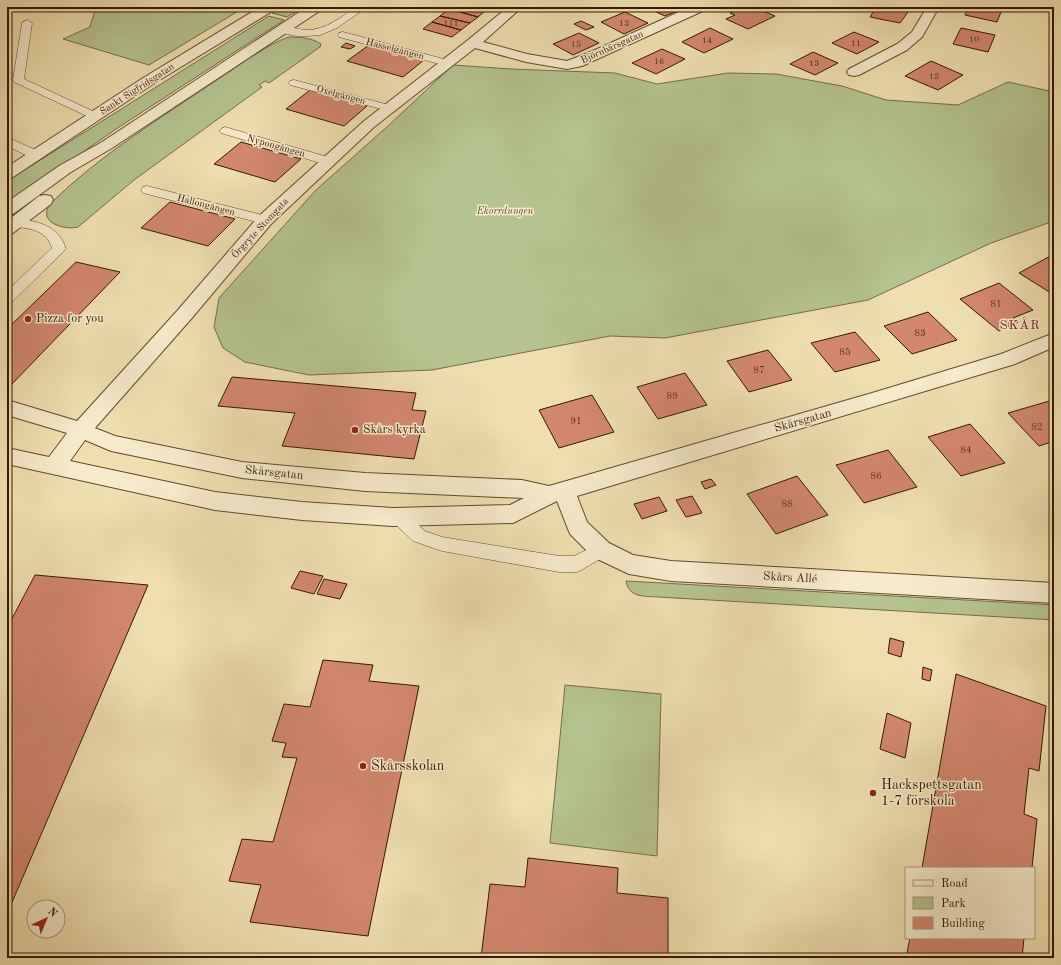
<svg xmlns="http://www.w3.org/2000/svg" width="1061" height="965" font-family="'Old Standard TT',serif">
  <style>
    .green { fill: #b4c38f; stroke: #756d4a }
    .building { fill: #d3876f; stroke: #361705 }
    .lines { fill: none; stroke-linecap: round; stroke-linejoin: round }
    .service-casing { stroke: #644930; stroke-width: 1 }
    .minor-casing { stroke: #644930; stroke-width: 2 }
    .tertiary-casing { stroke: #644930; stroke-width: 2 }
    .service { fill: #f5eacb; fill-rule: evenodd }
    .minor { fill: #f5eacb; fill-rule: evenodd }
    .tertiary { fill: #f5eacb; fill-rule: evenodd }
    .poi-dot { fill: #8f2418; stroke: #f5eacb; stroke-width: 1.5 }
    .labels { text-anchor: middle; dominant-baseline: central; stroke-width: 3; stroke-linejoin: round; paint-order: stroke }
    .far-number-label { font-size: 9px; fill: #5d3320 }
    .far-street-label { font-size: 10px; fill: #361705; stroke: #f5eacb }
    .far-park-label { font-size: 10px; font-style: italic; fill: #5c4b2e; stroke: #f5eacb }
    .number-label { font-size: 10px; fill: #5d3320 }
    .poi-label { font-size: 12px; fill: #361705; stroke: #f5eacb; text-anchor: start }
    .street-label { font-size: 12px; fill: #361705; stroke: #f5eacb }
    .neighbourhood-label { font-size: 13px; letter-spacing: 1px; fill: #7a1f14; stroke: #f5eacb }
    .near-poi-label { font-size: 14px; fill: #361705; stroke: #f5eacb; text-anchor: start }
  </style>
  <rect width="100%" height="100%" fill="#efdfaf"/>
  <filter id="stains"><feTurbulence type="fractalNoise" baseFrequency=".005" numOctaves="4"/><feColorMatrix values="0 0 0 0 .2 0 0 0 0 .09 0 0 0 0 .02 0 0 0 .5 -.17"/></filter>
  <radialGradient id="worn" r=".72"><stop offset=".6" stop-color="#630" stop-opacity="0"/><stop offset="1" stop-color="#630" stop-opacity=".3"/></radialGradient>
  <path class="green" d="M96 7H245L149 65 63 39 90 27Z
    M282 7H304L287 17 272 13Z
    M269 16 284 20 116 129 7 205V181Z
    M289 37C299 37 313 38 321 44L320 47 269 83 265 81 259 85 262 87 134 180 78 227C68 230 43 225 47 210 48 207 51 204 52 202 100 155 159 119 214 82 234 69 267 44 289 37Z
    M453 65 511 69 615 73 657 84 728 73 776 74 842 86 886 100 958 105 1008 82 1054 92V221L991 243 868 300 665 338 610 336 432 370 309 375 245 362 223 348 214 327 219 298 316 190 389 125Z
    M626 581 1054 605V620L658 597C644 596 629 598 626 581Z
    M565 685 661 694 657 856 550 843Z"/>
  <path class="building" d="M452 7H474L486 10 478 17 449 9Z
    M645 7H686L665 16Z
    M753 7 775 16 748 29 726 19 735 15 730 13 739 9 744 11Z
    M876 7H886L908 12 900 23 870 17Z
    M969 7H1003L997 22 965 15Z
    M449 9 478 17 470 23 440 16Z
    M625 12 648 23 624 34 601 22Z
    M440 16 470 23 461 30 432 22Z
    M581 21 594 27 586 30 574 24Z
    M432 22 461 30 452 37 423 29Z
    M710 28 733 39 704 53 682 42Z
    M961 28 995 35 988 52 953 44Z
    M854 32 879 42 857 54 832 43Z
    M579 33 599 43 573 55 553 44Z
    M346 43 355 46 350 49 341 47Z
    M369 45 424 60 403 77 347 61Z
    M662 49 685 59 656 74 632 63Z
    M813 52 838 63 815 75 790 64Z
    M931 61 963 75 938 90 905 76Z
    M310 90 338 98 367 106 344 126 286 109Z
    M241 142 301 159 275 182 214 164Z
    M170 202 235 219 208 246 141 228Z
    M1054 254V295L1019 273Z
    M76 262 120 272 12 384 7 383V329Z
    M999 283 1033 310 1013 318 1018 322 999 331 960 299Z
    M928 312 957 340 912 354 884 326Z
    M855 332 880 360 835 372 811 343Z
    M768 350 792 380 749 392 727 361Z
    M685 373 707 405 658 419 637 387Z
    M232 377 416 393 412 410 426 411 414 459 282 446 295 413 218 406Z
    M592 395 614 432 559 448 539 410Z
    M1053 400 1054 441 1039 446 1008 413Z
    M970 424 1005 463 961 476 928 437Z
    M888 450 917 487 864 503 836 465Z
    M797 476 828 515 776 534 747 494Z
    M711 479 716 485 705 489 701 482Z
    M692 496 702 513 686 517 676 500Z
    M659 497 667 511 642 519 634 504Z
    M300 571 323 576 314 594 291 588Z
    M35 575 148 585 7 914V628Z
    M324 579 347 584 340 599 317 594Z
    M890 638 904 642 901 657 888 653Z
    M323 660 373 665 369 681 419 686 368 936 250 922 261 885 229 881 242 839 273 842 297 758 282 757 286 743 272 741 284 704 310 707Z
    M923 667 932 670 930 681 922 679Z
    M956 674 1046 706 1039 771 1029 768 1024 814 1037 819 1032 868H922Z
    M887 713 911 723 905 758 880 749Z
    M528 858 618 868 617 893 668 898V958H481L490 884 525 887Z
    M910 938H1024L1022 958H906Z"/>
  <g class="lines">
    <defs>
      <path id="service" d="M356 7H367L337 28 320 35 307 36H296L278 32 277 30C283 24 299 30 307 30 326 30 341 17 356 7Z
        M27 20 32 23 24 79 99 114 101 116 99 118H91L14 82 13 80 22 23Z
        M343 32 451 61 452 63 447 66 339 37 338 35 339 33Z
        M294 80 393 106 395 108 393 110 389 111 290 85 288 83 290 81Z
        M225 127 331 158 333 161 331 164 327 165 221 133 219 131 221 129Z
        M9 138 40 152 42 155 40 158H32L7 146V139Z
        M147 186 270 217 272 220 270 223 265 224 143 193 141 190 143 187Z
        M7 219C32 219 58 223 66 249L12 302 7 304V291L52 248C46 228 25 227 7 227Z
        M399 510 405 512 425 531 442 537 559 556H574L601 543 607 545 610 550 607 555 583 569 577 572H559L442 551 413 541 393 522 390 517 393 512Z"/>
      <path id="minor" d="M260 7H275L274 10 153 84 13 177 7 179V167L143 78Z
        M508 7H522L483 42 527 54 567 61 595 50 690 7H706L705 10 582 66 567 69 526 62 475 48 374 127 271 224 191 319 95 428 115 436 242 462 365 473 522 480 549 486 872 393 1001 354 1054 333V347L1015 364 577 496 587 522 609 543 633 555 671 561 1054 583V603L671 581 629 574 593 557 570 534 557 501 513 523 393 526 302 520 215 510 7 464V448L49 457 67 433 7 415V400L77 421 177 311 259 216 364 121 468 40ZM85 440 111 451 242 478 365 491 524 498 510 505 393 508 302 502 215 492 70 461Z
        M927 7H939L922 37 907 50 859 75 854 76 849 75 847 72 849 69 897 44 912 32Z"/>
      <path id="tertiary" d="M307 7H322L321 10 112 148 71 172 13 214 7 215V202L59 166 102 142Z
        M45 195 51 196 53 200 51 204 13 233 7 234V221L39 196Z"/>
    </defs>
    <use href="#service" class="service-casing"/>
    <use href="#minor" class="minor-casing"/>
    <use href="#tertiary" class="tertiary-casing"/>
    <use href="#service" class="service"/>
    <use href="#minor" class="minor"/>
    <use href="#tertiary" class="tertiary"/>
  </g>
  <g class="poi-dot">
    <circle cx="28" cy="319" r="4"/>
    <circle cx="355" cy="430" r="4"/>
    <circle cx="363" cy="766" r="4"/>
    <circle cx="873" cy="793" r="4"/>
  </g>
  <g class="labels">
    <g class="far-number-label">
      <text x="451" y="23">111</text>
      <text x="624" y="23">13</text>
      <text x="974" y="39">10</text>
      <text x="707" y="40">14</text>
      <text x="856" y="43">11</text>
      <text x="576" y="44">15</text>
      <text x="659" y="61">16</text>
      <text x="814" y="63">13</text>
      <text x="934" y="76">12</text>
    </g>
    <g class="far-street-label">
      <text transform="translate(612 47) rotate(-24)">Björnbärsgatan</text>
      <text transform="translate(395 49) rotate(15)">Hasselgången</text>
      <text transform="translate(137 89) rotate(-33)">Sankt Sigfridsgatan</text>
      <text transform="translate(341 95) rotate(15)">Oxelgången</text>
      <text transform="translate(276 146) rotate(16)">Nypongången</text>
      <text transform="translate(206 205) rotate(15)">Hallongången</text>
      <text transform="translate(260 228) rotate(-47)">Örgryte Stomgata</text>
    </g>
    <g class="far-park-label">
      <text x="505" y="211">Ekorrdungen</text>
    </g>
    <g class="number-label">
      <text x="996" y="304">81</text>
      <text x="920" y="333">83</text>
      <text x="845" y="352">85</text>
      <text x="759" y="370">87</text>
      <text x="672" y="396">89</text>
      <text x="576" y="421">91</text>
      <text x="1037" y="427">82</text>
      <text x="966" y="450">84</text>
      <text x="876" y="476">86</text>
      <text x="787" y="504">88</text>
    </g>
    <g class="poi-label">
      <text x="36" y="319">Pizza for you</text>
      <text x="363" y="430">Skårs kyrka</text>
    </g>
    <g class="street-label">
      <text transform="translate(803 421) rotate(-16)">Skårsgatan</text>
      <text transform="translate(274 473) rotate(6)">Skårsgatan</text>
      <text transform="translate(790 578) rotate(3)">Skårs Allé</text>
    </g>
    <g class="neighbourhood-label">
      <text x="1020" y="325">SKÅR</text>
    </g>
    <g class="near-poi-label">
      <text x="371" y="766">Skårsskolan</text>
      <text x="881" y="785">Hackspettsgatan<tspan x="881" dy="16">1-7 förskola</tspan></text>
    </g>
  </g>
  <rect width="1061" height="965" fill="none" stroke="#efdfaf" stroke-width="24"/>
  <rect x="8" y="8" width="1045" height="949" fill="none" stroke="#361705" stroke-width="2"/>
  <rect x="12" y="12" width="1037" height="941" fill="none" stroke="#361705"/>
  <rect x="905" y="867" width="130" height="72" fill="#f5eacb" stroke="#a9967c"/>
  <rect x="913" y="880" width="20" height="6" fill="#f5eacb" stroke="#a9967c"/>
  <text x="941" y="887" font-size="12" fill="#361705">Road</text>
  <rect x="913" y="897" width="20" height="12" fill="#b4c38f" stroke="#a9967c"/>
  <text x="941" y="907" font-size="12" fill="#361705">Park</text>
  <rect x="913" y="917" width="20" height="12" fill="#d3876f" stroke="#a9967c"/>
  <text x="941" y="927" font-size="12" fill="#361705">Building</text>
  <g transform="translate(46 919) rotate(44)"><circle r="19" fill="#f5eacb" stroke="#a9967c"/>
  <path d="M0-3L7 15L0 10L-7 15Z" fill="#8f2418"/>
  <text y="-6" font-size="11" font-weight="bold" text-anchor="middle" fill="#361705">N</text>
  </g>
  <rect width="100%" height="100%" filter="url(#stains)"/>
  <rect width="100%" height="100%" fill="url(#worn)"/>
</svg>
